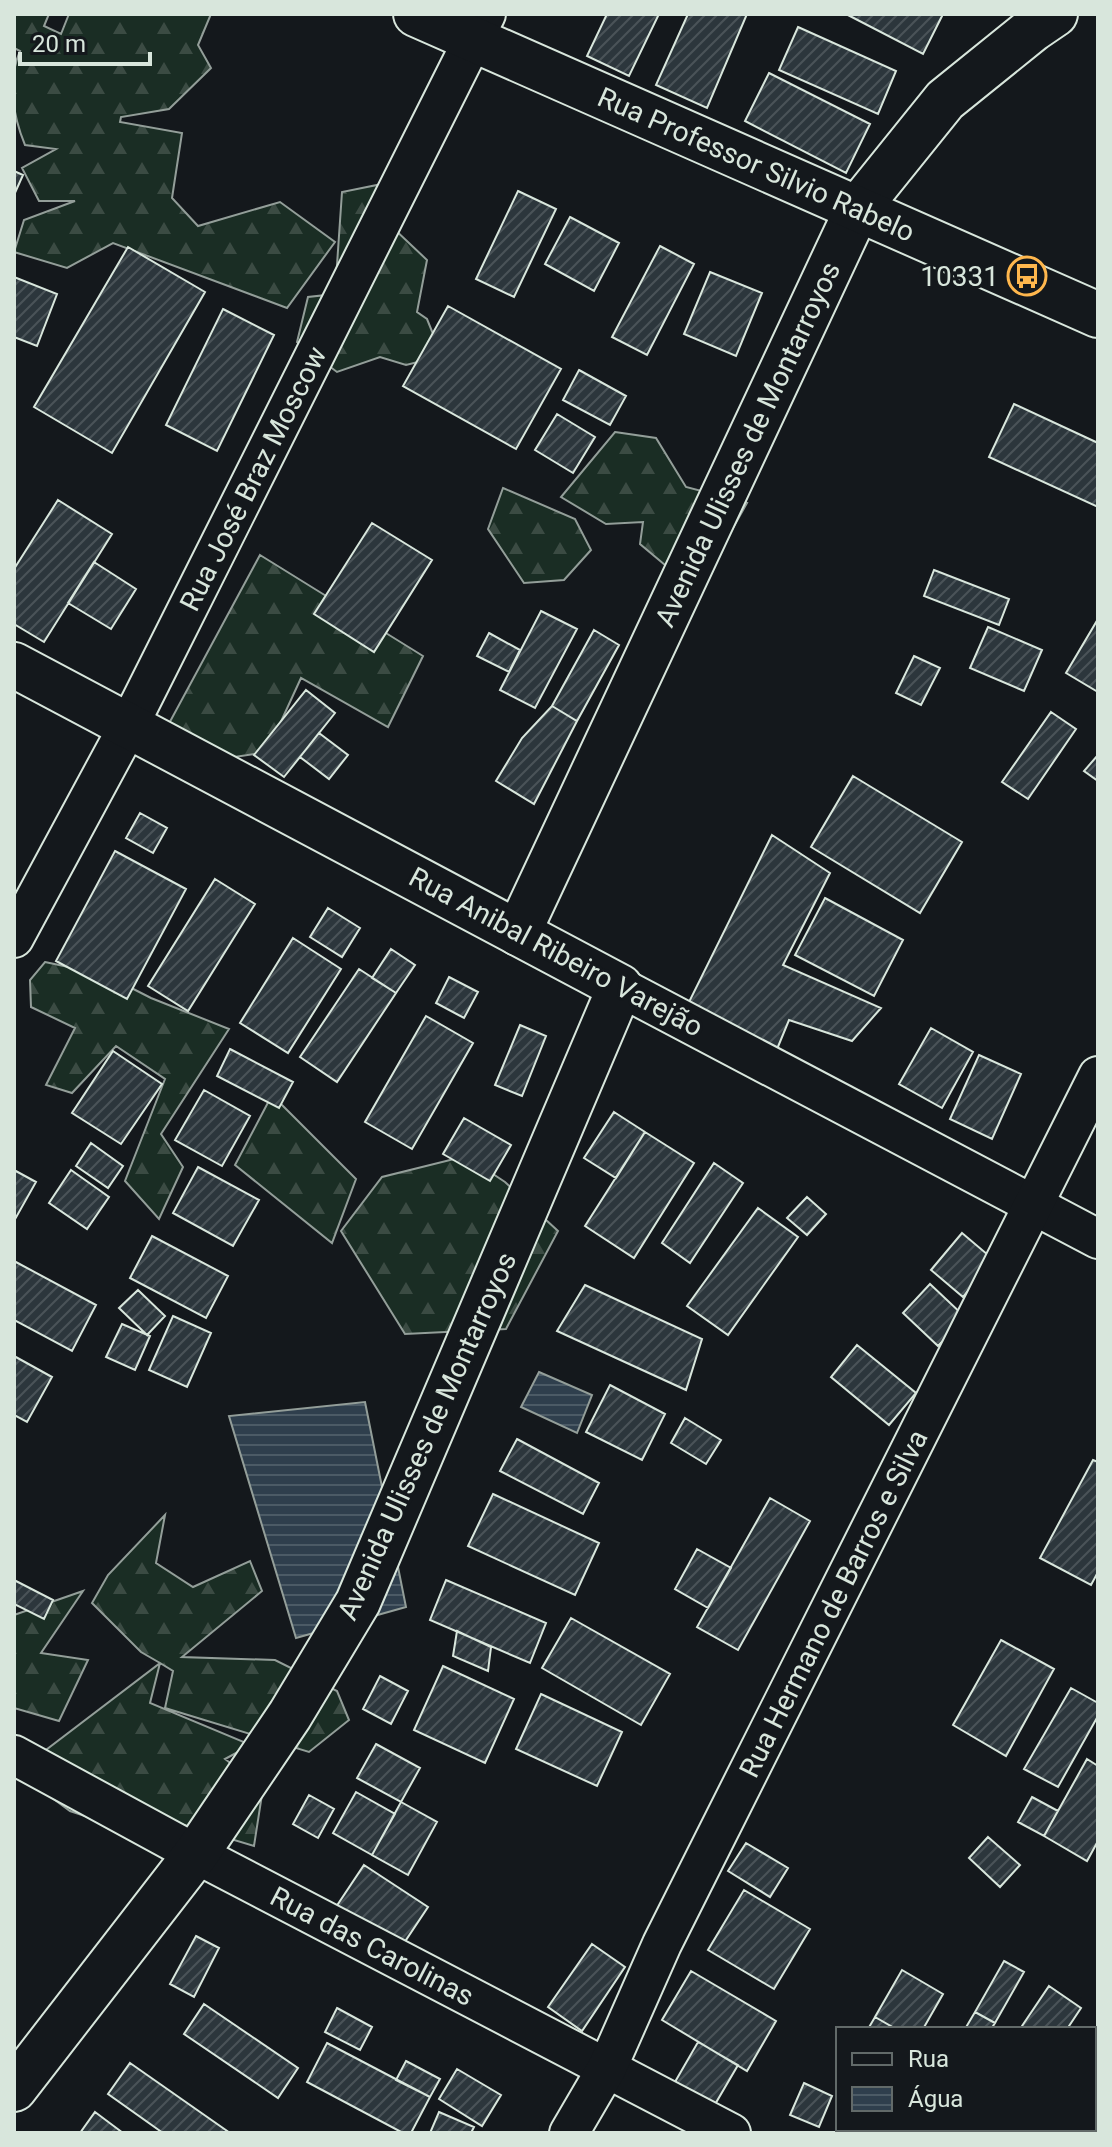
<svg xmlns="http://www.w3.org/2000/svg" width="1112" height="2147" font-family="Roboto,sans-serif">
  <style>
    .forest { fill: url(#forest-firs); stroke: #939e99; stroke-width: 2 }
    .water { fill: url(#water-rules); stroke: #939e99; stroke-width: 2 }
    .building { fill: url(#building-hatch); stroke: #d8e6dc; stroke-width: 2 }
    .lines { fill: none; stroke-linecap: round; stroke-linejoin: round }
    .minor-casing { stroke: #d8e6dc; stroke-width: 42 }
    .tertiary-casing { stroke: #d8e6dc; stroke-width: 48 }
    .secondary-casing { stroke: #d8e6dc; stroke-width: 48 }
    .minor { stroke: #14181c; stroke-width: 38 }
    .tertiary { stroke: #14181c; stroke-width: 44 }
    .secondary { stroke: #14181c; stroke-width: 44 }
    .labels { text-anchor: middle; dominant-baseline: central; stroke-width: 6; stroke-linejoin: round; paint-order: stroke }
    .street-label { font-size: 28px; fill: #d8e6dc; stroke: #14181c }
    .poi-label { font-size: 28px; fill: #d8e6dc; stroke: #14181c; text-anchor: end }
  </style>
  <defs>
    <pattern id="forest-firs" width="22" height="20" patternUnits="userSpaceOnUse" patternTransform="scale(2)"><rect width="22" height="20" fill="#1a2d24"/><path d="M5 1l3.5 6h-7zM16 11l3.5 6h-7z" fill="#3b4b43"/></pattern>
    <pattern id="water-rules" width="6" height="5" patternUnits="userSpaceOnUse" patternTransform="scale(2)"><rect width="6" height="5" fill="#2f3f4d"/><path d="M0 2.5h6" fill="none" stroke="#4c5b66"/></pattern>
    <pattern id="building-hatch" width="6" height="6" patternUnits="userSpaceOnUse" patternTransform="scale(2)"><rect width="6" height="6" fill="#2c363c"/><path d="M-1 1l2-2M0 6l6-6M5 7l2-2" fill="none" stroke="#4a5358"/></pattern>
  </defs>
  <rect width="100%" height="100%" fill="#14181c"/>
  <path class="forest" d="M14 14H49L44 26 61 34 69 14H211L198 45 211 68 169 109 121 117 120 122 182 133 172 198 198 226 280 202 335 242 287 308 113 243 67 268 14 252 24 220 75 201H39L22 168 56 149 25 145C13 116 7 81 20 51L14 48Z
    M377 185 391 226 427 260 417 312 427 319 442 356 406 365 380 357 337 372 297 342 308 297 335 294 342 192Z
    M615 432 656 438 686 487 747 503 715 560 665 565 640 544 643 522 606 524 561 497Z
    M503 488 575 519 591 550 564 580 524 583 488 529Z
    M260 555 423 656 388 727 301 678 267 752 228 758 166 729Z
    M45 962 106 975 151 998 229 1029 161 1134 183 1167 159 1219 125 1181 165 1079 116 1046 72 1093 46 1085 75 1028 31 1007 30 980Z
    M272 1095 356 1179 332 1243 235 1165Z
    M466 1156 505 1182 558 1231 506 1329 405 1334 341 1231 382 1177Z
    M165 1515 156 1563 193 1587 250 1561 262 1591 182 1657 275 1660 337 1691 349 1720 309 1752 165 1708 173 1671 160 1663 150 1703 251 1745 225 1759 263 1788 254 1846 181 1824 118 1827 70 1811 17 1772 160 1663 141 1652 92 1603 108 1575Z
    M83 1591 41 1653 88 1660 59 1721 14 1708V1615Z"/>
  <path class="water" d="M539 1372 592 1395 577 1433 521 1407Z
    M365 1402 406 1607 296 1638 229 1416Z"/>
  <path class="building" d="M607 14H659L629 76 587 56Z
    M688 14H747L707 108 656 85Z
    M846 14H939L942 16 923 54Z
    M798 27 896 71 878 114 779 70Z
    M769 73 870 124 846 173 745 121Z
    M14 171 23 175 14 195Z
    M518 191 556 209 514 297 476 279Z
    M570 217 619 243 594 291 545 264Z
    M660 246 694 264 647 355 612 337Z
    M128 247 205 292 112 453 34 407Z
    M710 272 762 293 736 356 684 334Z
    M14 277 57 294 37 346 14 337Z
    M448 306 561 369 516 449 403 386Z
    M223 309 274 335 217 451 166 425Z
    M579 370 626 396 610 425 563 400Z
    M1014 404 1098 443V507L989 457Z
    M557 414 595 437 573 473 535 450Z
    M58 500 112 534 44 642 14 624V569Z
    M372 523 432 560 374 652 314 614Z
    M94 562 136 589 111 629 68 603Z
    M934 570 1009 599 999 625 924 596Z
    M541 611 577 629 535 708 500 690Z
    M1098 619V692L1066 673Z
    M988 627 1042 650 1024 691 970 668Z
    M594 630 619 645 577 721 552 706Z
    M489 633 520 650 509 672 477 656Z
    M914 656 940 668 921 705 896 693Z
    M306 690 335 713 284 777 254 755Z
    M552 706 577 721 534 804 496 781 522 738Z
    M1051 712 1076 729 1028 799 1002 782Z
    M319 733 348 755 329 779 300 757Z
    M1098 755V781L1084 771Z
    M853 776 962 842 920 913 811 847Z
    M140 813 167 828 153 853 126 838Z
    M772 835 830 873 783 965 881 1008 852 1041 789 1020 775 1054 687 1006Z
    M115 851 186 889 127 999 56 961Z
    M215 879 255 904 188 1011 148 986Z
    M825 898 903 940 874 996 795 955Z
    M328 908 360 928 342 957 310 937Z
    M293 938 341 969 288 1053 240 1023Z
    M391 949 415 965 396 993 372 978Z
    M359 969 396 993 337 1082 300 1057Z
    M449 977 478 992 464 1018 436 1003Z
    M426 1016 473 1043 412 1149 365 1122Z
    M520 1025 546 1036 522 1096 495 1085Z
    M931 1028 973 1052 942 1108 899 1084Z
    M230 1049 293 1082 279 1108 217 1076Z
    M113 1051 162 1084 121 1144 72 1113Z
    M979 1055 1021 1074 992 1139 950 1119Z
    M204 1090 250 1116 222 1166 175 1140Z
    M614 1112 645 1132 616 1178 584 1158Z
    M464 1118 511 1145 490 1181 443 1154Z
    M645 1132 694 1163 634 1258 585 1226Z
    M91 1143 123 1166 108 1188 76 1166Z
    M714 1163 743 1183 690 1263 662 1243Z
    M198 1167 259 1200 233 1246 173 1213Z
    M14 1170 36 1182 14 1221Z
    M71 1170 109 1197 87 1229 49 1203Z
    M807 1197 826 1214 807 1235 787 1218Z
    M758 1208 798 1237 728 1335 687 1306Z
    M962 1233 994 1260 963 1297 931 1270Z
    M152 1236 228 1276 206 1318 130 1278Z
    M14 1261 96 1305 72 1351 14 1320Z
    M930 1284 965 1317 938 1346 903 1313Z
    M585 1285 702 1339 686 1390 557 1331Z
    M138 1290 165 1316 147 1335 119 1308Z
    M173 1316 211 1333 187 1387 149 1370Z
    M122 1324 150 1336 135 1370 106 1357Z
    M857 1345 916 1393 889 1425 831 1377Z
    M14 1356 52 1377 27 1422 14 1415Z
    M610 1385 665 1414 642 1460 586 1432Z
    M685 1418 721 1440 706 1464 671 1443Z
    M517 1439 599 1483 583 1514 500 1471Z
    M1093 1460 1098 1462V1572L1091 1585 1040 1558Z
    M493 1494 599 1543 575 1595 468 1546Z
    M770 1498 810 1521 738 1650 697 1627Z
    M697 1549 731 1568 708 1608 675 1589Z
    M14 1580 53 1600 44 1619 14 1604Z
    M446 1580 546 1623 530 1663 430 1620Z
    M571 1618 670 1674 641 1725 542 1668Z
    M457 1631 491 1647 488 1671 453 1656Z
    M1001 1640 1054 1669 1006 1756 953 1725Z
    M443 1666 514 1699 485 1763 414 1730Z
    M380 1676 408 1691 391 1724 363 1709Z
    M1071 1688 1098 1703V1716L1058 1787 1024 1769Z
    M541 1694 622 1732 597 1786 516 1749Z
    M376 1744 420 1768 401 1802 357 1778Z
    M1087 1759 1098 1766V1841L1087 1861 1044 1836Z
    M356 1792 395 1814 372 1855 333 1833Z
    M309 1795 334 1809 318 1838 293 1824Z
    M1032 1797 1058 1811 1044 1836 1018 1822Z
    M401 1802 437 1822 408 1875 372 1855Z
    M988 1837 1020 1865 1000 1887 969 1858Z
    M746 1843 788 1868 770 1897 728 1871Z
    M364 1865 428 1907 398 1952 334 1910Z
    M744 1890 810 1929 774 1989 708 1950Z
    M196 1936 219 1948 194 1997 170 1984Z
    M592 1944 625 1967 582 2031 548 2007Z
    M1004 1961 1024 1972 995 2023 975 2012Z
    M902 1970 943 1994 923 2029H896L875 2017Z
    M691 1971 776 2021 747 2071 662 2020Z
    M1049 1986 1081 2008 1067 2029H1026L1022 2026Z
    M204 2004 298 2068 278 2098 184 2034Z
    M337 2008 372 2027 360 2050 325 2032Z
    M975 2012 995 2023 991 2029H965Z
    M875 2017 896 2029H868Z
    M698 2042 738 2065 714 2106 675 2082Z
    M327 2043 430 2097 411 2133H403L307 2082Z
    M406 2061 440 2079 430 2097 396 2080Z
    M130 2063 230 2133H163L108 2094Z
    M457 2069 501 2095 482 2126 439 2099Z
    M804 2083 832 2096 819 2127 790 2115Z
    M1094 2088 1098 2090V2128L1095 2133H1086L1079 2129H1094Z
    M95 2112 123 2133H80Z
    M439 2112 474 2127 471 2133H430Z
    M1039 2129H1080L1078 2133H1037Z"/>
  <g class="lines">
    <defs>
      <g id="minor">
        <path id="s1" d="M14 938 129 725 486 14"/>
        <path d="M620 987 1098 1239"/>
        <path id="s2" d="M14 1755 196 1854 731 2133"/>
        <path id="s3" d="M569 2133 607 2068 662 1944 1098 1076"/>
      </g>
      <g id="tertiary">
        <path d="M14 665 620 987 358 1602 290 1715 196 1854 14 2089"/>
        <path id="s4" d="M518 933 858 208 945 100 1033 29 1055 14"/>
      </g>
      <g id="secondary">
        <path id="s5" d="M416 14 1098 315"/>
      </g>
    </defs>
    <use href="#minor" class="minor-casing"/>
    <use href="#tertiary" class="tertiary-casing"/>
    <use href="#secondary" class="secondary-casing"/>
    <use href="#minor" class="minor"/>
    <use href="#tertiary" class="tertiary"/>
    <use href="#secondary" class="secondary"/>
  </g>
  <defs>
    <symbol id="bus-ring" viewBox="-11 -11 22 22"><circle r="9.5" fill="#14181c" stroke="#ffb74d" stroke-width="1.5"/><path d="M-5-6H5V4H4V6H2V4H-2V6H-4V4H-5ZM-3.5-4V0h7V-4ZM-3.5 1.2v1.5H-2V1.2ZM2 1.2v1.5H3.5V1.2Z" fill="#ffb74d"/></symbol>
  </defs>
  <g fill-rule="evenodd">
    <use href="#bus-ring" x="1005" y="254" width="44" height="44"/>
  </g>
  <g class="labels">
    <g class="street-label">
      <text stroke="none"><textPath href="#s5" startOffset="372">Rua Professor Silvio Rabelo</textPath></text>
      <text stroke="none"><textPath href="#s4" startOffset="540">Avenida Ulisses de Montarroyos</textPath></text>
      <text stroke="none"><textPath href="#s1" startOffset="518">Rua José Braz Moscow</textPath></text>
      <text transform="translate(556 952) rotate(28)">Rua Anibal Ribeiro Varejão</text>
      <text transform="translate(427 1436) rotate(-66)">Avenida Ulisses de Montarroyos</text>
      <text stroke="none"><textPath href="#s3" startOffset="592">Rua Hermano de Barros e Silva</textPath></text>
      <text stroke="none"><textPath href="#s2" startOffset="406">Rua das Carolinas</textPath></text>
    </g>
    <g class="poi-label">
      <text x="999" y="276">10331</text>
    </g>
  </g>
  <rect width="1112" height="2147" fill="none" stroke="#d8e6dc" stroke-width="32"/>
  <rect x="836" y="2027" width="260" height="104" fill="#14181c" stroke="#626a69" stroke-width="2"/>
  <rect x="852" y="2053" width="40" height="12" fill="#14181c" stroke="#626a69" stroke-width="2"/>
  <text x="908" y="2067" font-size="24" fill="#d8e6dc">Rua</text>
  <rect x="852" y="2087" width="40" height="24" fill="url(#water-rules)" stroke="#626a69" stroke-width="2"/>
  <text x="908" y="2107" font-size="24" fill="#d8e6dc">Água</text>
  <path d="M20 52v12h130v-12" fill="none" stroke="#d8e6dc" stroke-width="4"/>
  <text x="32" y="52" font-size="24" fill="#d8e6dc" stroke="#14181c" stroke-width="6" paint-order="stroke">20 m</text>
</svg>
